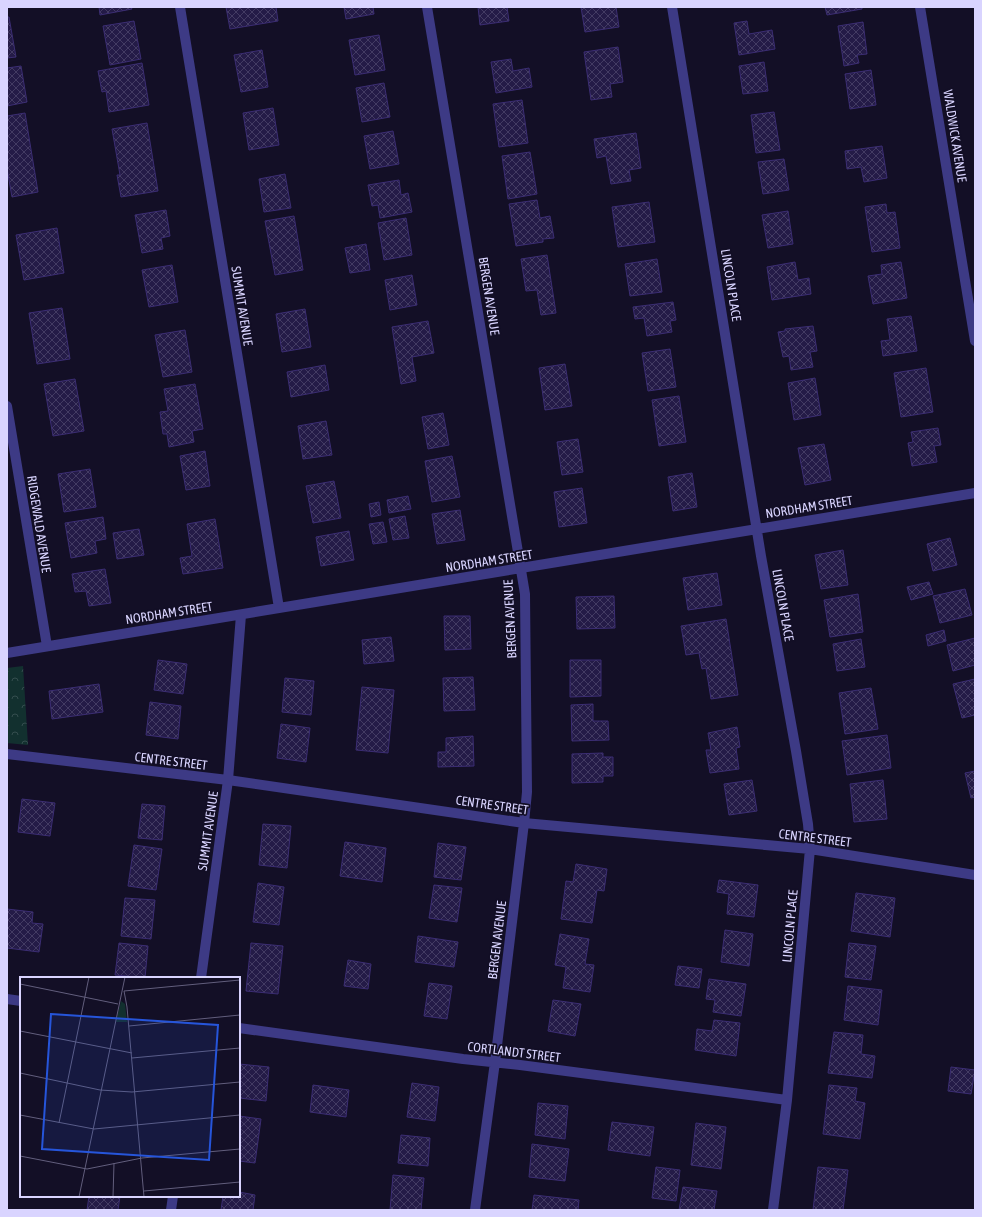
<svg xmlns="http://www.w3.org/2000/svg" width="982" height="1217" font-family="'Asap Condensed',sans-serif">
  <style>
    .forest { fill: url(#forest-crowns) }
    .building { fill: url(#building-cross-hatch); stroke: #3b2d73 }
    .lines { fill: none; stroke-linecap: round; stroke-linejoin: round }
    .minor { stroke: #3d3a85; stroke-width: 10 }
    .labels { text-anchor: middle; dominant-baseline: central; stroke-width: 3.5; stroke-linejoin: round; paint-order: stroke }
    .street-label { font-size: 13px; fill: #d9d4ff; stroke: #130f26 }
    .inset-road { fill: none; stroke: #625e7d; stroke-width: 1 }
    .view { fill: #2655da; fill-opacity: 0.15; stroke: #2655da; stroke-width: 2 }
    .inset-edge { fill: none; stroke: #d9d4ff; stroke-width: 2 }
  </style>
  <defs>
    <pattern id="forest-crowns" width="20" height="18" patternUnits="userSpaceOnUse"><rect width="20" height="18" fill="#12302f"/><path d="M2 6a3 3 0 1 1 6 0M12 15a3 3 0 1 1 6 0" fill="none" stroke="#344d4e"/></pattern>
    <pattern id="building-cross-hatch" width="8" height="8" patternUnits="userSpaceOnUse"><rect width="8" height="8" fill="#241b47"/><path d="M0 0l8 8M0 8l8-8" fill="none" stroke="#433b63"/></pattern>
  </defs>
  <rect width="100%" height="100%" fill="#130f26"/>
  <path class="forest" d="M23 666 28 745 7 743V668Z"/>
  <path class="building" d="M99 7H131L132 9 100 15Z
    M226 7H276L278 21 230 29Z
    M344 7H373L374 14 346 19Z
    M478 7H507L509 21 480 25Z
    M581 7H616L619 27 585 32Z
    M825 7H862V9L827 15Z
    M7 17H9L16 57 7 58Z
    M134 21 141 59 110 65 103 26Z
    M747 21 749 34 772 30 775 49 739 55 734 23Z
    M863 22 867 54 857 55 859 63 844 66 838 26Z
    M379 35 385 70 355 75 349 40Z
    M618 47 623 82 610 84 612 97 591 100 584 52Z
    M262 50 268 87 241 92 234 55Z
    M511 59 513 71 529 68 532 87 496 93 491 62Z
    M764 62 768 91 743 94 739 66Z
    M142 63 149 105 109 112 106 91 102 92 98 71Z
    M21 66 27 102 7 106V68Z
    M871 70 876 105 850 109 845 74Z
    M384 83 390 117 362 122 356 88Z
    M522 100 528 143 499 147 493 104Z
    M273 108 279 145 249 150 243 113Z
    M774 112 780 150 756 153 751 115Z
    M25 113 38 192 12 197 7 169V116Z
    M147 123 158 191 121 197 117 175H120L112 129Z
    M393 131 399 164 370 169 364 136Z
    M636 133 641 168 629 170 631 181 611 184 606 156 597 158 594 139Z
    M882 146 887 178 864 182 861 167 847 169 845 151Z
    M530 152 537 194 508 199 502 156Z
    M784 159 789 190 763 194 758 162Z
    M285 174 291 208 264 212 259 179Z
    M399 180 401 195 408 193 412 212 380 218 378 205 372 206 368 185Z
    M537 200 540 218 550 216 554 238 543 239V242L516 246 509 204Z
    M649 202 655 242 618 247 612 207Z
    M886 204 887 213 895 212 900 248 872 252 865 207Z
    M166 210 170 236 161 238 163 249 142 253 135 215Z
    M788 211 793 244 768 248 762 215Z
    M294 216 303 270 275 275 265 221Z
    M406 218 412 255 384 260 378 223Z
    M57 228 64 273 24 280 16 235Z
    M366 244 370 270 350 273 345 248Z
    M547 255 556 313 541 315 537 290 526 291 521 259Z
    M657 259 662 292 630 296 625 264Z
    M795 262 798 280 809 278 811 294 772 300 767 267Z
    M901 262 907 298 873 304 868 276 882 274 881 265Z
    M172 265 178 302 149 307 142 270Z
    M412 275 417 305 390 310 385 280Z
    M673 302 676 320 670 321 672 332 647 336 644 318 635 319 633 307Z
    M62 308 70 359 37 364 29 313Z
    M305 309 311 347 282 352 276 314Z
    M911 316 917 351 883 356 881 341 890 340 887 319Z
    M428 321 434 353 412 357 416 381 401 384 392 327Z
    M813 326 817 351 810 352 813 367 791 370 789 356 783 357 778 332 785 331V329Z
    M185 330 192 372 163 377 155 335Z
    M670 349 676 387 648 391 642 353Z
    M565 364 572 406 545 410 539 368Z
    M325 365 329 390 291 397 287 372Z
    M926 368 933 412 901 417 894 373Z
    M815 378 821 415 794 420 788 383Z
    M75 379 84 431 53 436 44 384Z
    M195 384 203 429 192 431 194 442 169 447 167 434H163L160 412 168 411 164 389Z
    M679 396 686 442 659 446 652 400Z
    M443 413 449 445 428 449 422 417Z
    M326 421 332 455 303 459 298 426Z
    M938 428 941 445 934 446 937 462 912 466 908 443 913 442 911 432Z
    M578 439 583 472 562 475 557 442Z
    M824 444 831 480 805 485 798 448Z
    M205 451 210 486 186 490 180 456Z
    M452 456 460 497 432 502 425 461Z
    M90 469 96 507 64 512 58 474Z
    M692 473 697 507 673 511 668 477Z
    M334 481 341 518 313 523 306 486Z
    M582 488 587 523 559 527 554 492Z
    M408 496 411 509 389 513 387 500Z
    M379 502 381 515 371 517 369 504Z
    M460 510 465 540 437 544 432 514Z
    M405 516 409 538 393 540 389 519Z
    M103 517 106 539 95 541 97 553 71 558 65 523Z
    M215 519 223 568 183 574 180 558 192 556 187 524Z
    M383 522 387 542 373 544 369 524Z
    M139 529 144 555 117 559 113 533Z
    M349 531 354 560 321 566 316 537Z
    M950 538 957 565 933 571 927 544Z
    M843 550 848 585 821 589 815 555Z
    M105 569 111 603 89 606 86 591 75 592 72 574Z
    M717 573 722 605 688 610 683 578Z
    M929 582 933 594 911 600 907 587Z
    M965 589 972 615 940 623 933 596Z
    M858 594 863 632 830 637 824 600Z
    M614 596 615 628 577 629 576 597Z
    M444 616H470L471 649 445 650Z
    M726 619 738 695 711 699 706 668 702 669 699 653 686 655 681 626Z
    M944 630 946 641 928 646 926 635Z
    M391 637 394 661 364 664 362 640Z
    M975 638V665L953 671 947 645Z
    M861 639 865 667 837 671 833 644Z
    M158 660 187 664 183 694 154 690Z
    M570 660H601V696L570 697Z
    M473 677 475 710 444 711 443 678Z
    M285 678 314 681 311 715 282 712Z
    M975 679V715L962 718 953 684Z
    M99 684 103 712 52 719 49 691Z
    M362 687 394 690 388 753 356 750Z
    M871 688 878 729 845 734 839 693Z
    M150 702 181 706 178 739 146 735Z
    M593 704V721H608L609 740 572 741 571 705Z
    M281 724 310 728 306 762 277 758Z
    M737 727 740 747 736 748 739 769 710 773 706 750H711L708 733Z
    M887 735 891 768 847 775 842 741Z
    M473 736 474 766 438 767V752H446V738Z
    M603 753V757H613V776H603V782L572 783V754Z
    M975 771V797L971 798 965 773Z
    M752 780 757 811 729 815 724 784Z
    M883 780 887 819 854 822 850 784Z
    M22 799 55 803 50 836 18 832Z
    M142 804 165 806 162 840 138 838Z
    M263 824 291 826 287 868 259 865Z
    M345 842 386 848 382 882 340 876Z
    M438 843 466 847 461 880 434 877Z
    M134 845 162 849 156 890 128 886Z
    M576 864 607 869 604 891 597 890 592 923 561 919 566 881 573 882Z
    M719 880 758 885 754 917 727 914 729 894 717 892Z
    M258 883 284 887 279 925 253 922Z
    M434 885 462 888 457 922 429 918Z
    M856 893 895 898 890 937 851 931Z
    M125 898 155 900 151 939 121 936Z
    M7 909 33 912 32 923 43 924 39 952 7 948Z
    M725 930 753 934 749 966 721 962Z
    M560 934 589 939 585 964 594 965 590 992 563 988 566 967 555 965Z
    M418 936 458 942 454 967 415 962Z
    M119 943 148 946 145 978 115 975Z
    M251 943 283 946 278 994 246 991Z
    M849 943 876 946 871 980 845 977Z
    M348 960 371 964 368 989 344 986Z
    M678 966 702 969 699 988 675 985Z
    M709 979 746 984 741 1016 713 1012 715 1000 706 999Z
    M429 983 452 986 447 1019 424 1016Z
    M848 986 882 990 878 1025 844 1020Z
    M553 1000 581 1004 575 1036 548 1031Z
    M714 1020 740 1023 736 1056 695 1050 697 1029 712 1031Z
    M834 1032 863 1035 861 1054 875 1056 872 1078 828 1073Z
    M239 1064 269 1067 266 1101 239 1098Z
    M951 1067 975 1070 971 1094 948 1091Z
    M412 1083 439 1087 435 1121 407 1117Z
    M313 1085 349 1090 346 1117 310 1112Z
    M829 1085 857 1088 855 1101 865 1103 860 1139 823 1134Z
    M538 1103 568 1106 565 1139 535 1135Z
    M239 1116 261 1119 255 1163 239 1161Z
    M612 1122 654 1127 650 1156 608 1150Z
    M696 1123 726 1127 721 1169 691 1165Z
    M401 1135 430 1138 428 1166 398 1163Z
    M532 1144 569 1149 565 1181 529 1177Z
    M656 1167 680 1170 676 1201 652 1198Z
    M818 1167 848 1170 843 1210H813Z
    M393 1175 424 1178 421 1210H390Z
    M683 1187 717 1191 714 1210H679Z
    M239 1192 255 1195 253 1210H221L223 1196H239Z
    M534 1195 579 1200 578 1210H532Z
    M89 1196H120L118 1210H87Z"/>
  <g class="lines">
    <path class="minor" d="M180 7 279 608
      M427 7 525 594 527 792 524 823 495 1062 475 1210
      M672 7 761 556 796 751 808 824 810 849 787 1100 773 1210
      M920 7 975 341
      M7 406 47 646
      M7 653 975 493
      M7 754 228 780 524 823 810 849 975 875
      M201 978 228 780 241 615
      M7 999 21 1001
      M239 1028 463 1059 520 1065 787 1100
      M171 1210 173 1196"/>
  </g>
  <g class="labels">
    <g class="street-label">
      <text transform="translate(955 136) rotate(81)">WALDWICK AVENUE</text>
      <text transform="translate(731 285) rotate(81)">LINCOLN PLACE</text>
      <text transform="translate(489 296) rotate(81)">BERGEN AVENUE</text>
      <text transform="translate(242 306) rotate(81)">SUMMIT AVENUE</text>
      <text transform="translate(809 507) rotate(-9)">NORDHAM STREET</text>
      <text transform="translate(39 524) rotate(81)">RIDGEWALD AVENUE</text>
      <text transform="translate(489 561) rotate(-9)">NORDHAM STREET</text>
      <text transform="translate(783 605) rotate(80)">LINCOLN PLACE</text>
      <text transform="translate(169 613) rotate(-9)">NORDHAM STREET</text>
      <text transform="translate(510 619) rotate(-93)">BERGEN AVENUE</text>
      <text transform="translate(171 761) rotate(7)">CENTRE STREET</text>
      <text transform="translate(492 805) rotate(8)">CENTRE STREET</text>
      <text transform="translate(208 831) rotate(-82)">SUMMIT AVENUE</text>
      <text transform="translate(815 838) rotate(7)">CENTRE STREET</text>
      <text transform="translate(790 926) rotate(-85)">LINCOLN PLACE</text>
      <text transform="translate(497 940) rotate(-83)">BERGEN AVENUE</text>
      <text transform="translate(514 1052) rotate(7)">CORTLANDT STREET</text>
    </g>
  </g>
  <g transform="translate(20 977)">
    <rect width="220" height="220" fill="#130f26"/>
    <path d="M101 24 105 27 107 45H96Z" fill="#12302f"/>
    <path class="inset-road" d="M0 7 98 27M109 49 220 38M0 54 112 76M112 81 220 71M0 96 80 113 112 115 220 105M0 138 74 152 220 138M39 146 69 0M0 179 67 192 122 181 220 172M124 214 220 205M59 220 105 0M93 220 94 186M124 220 107 30 104 14 220 3"/>
    <path class="view" d="M31 37 198 48 189 183 22 172Z"/>
    <rect width="220" height="220" class="inset-edge"/>
  </g>
  <rect width="982" height="1217" fill="none" stroke="#d9d4ff" stroke-width="16"/>
</svg>
